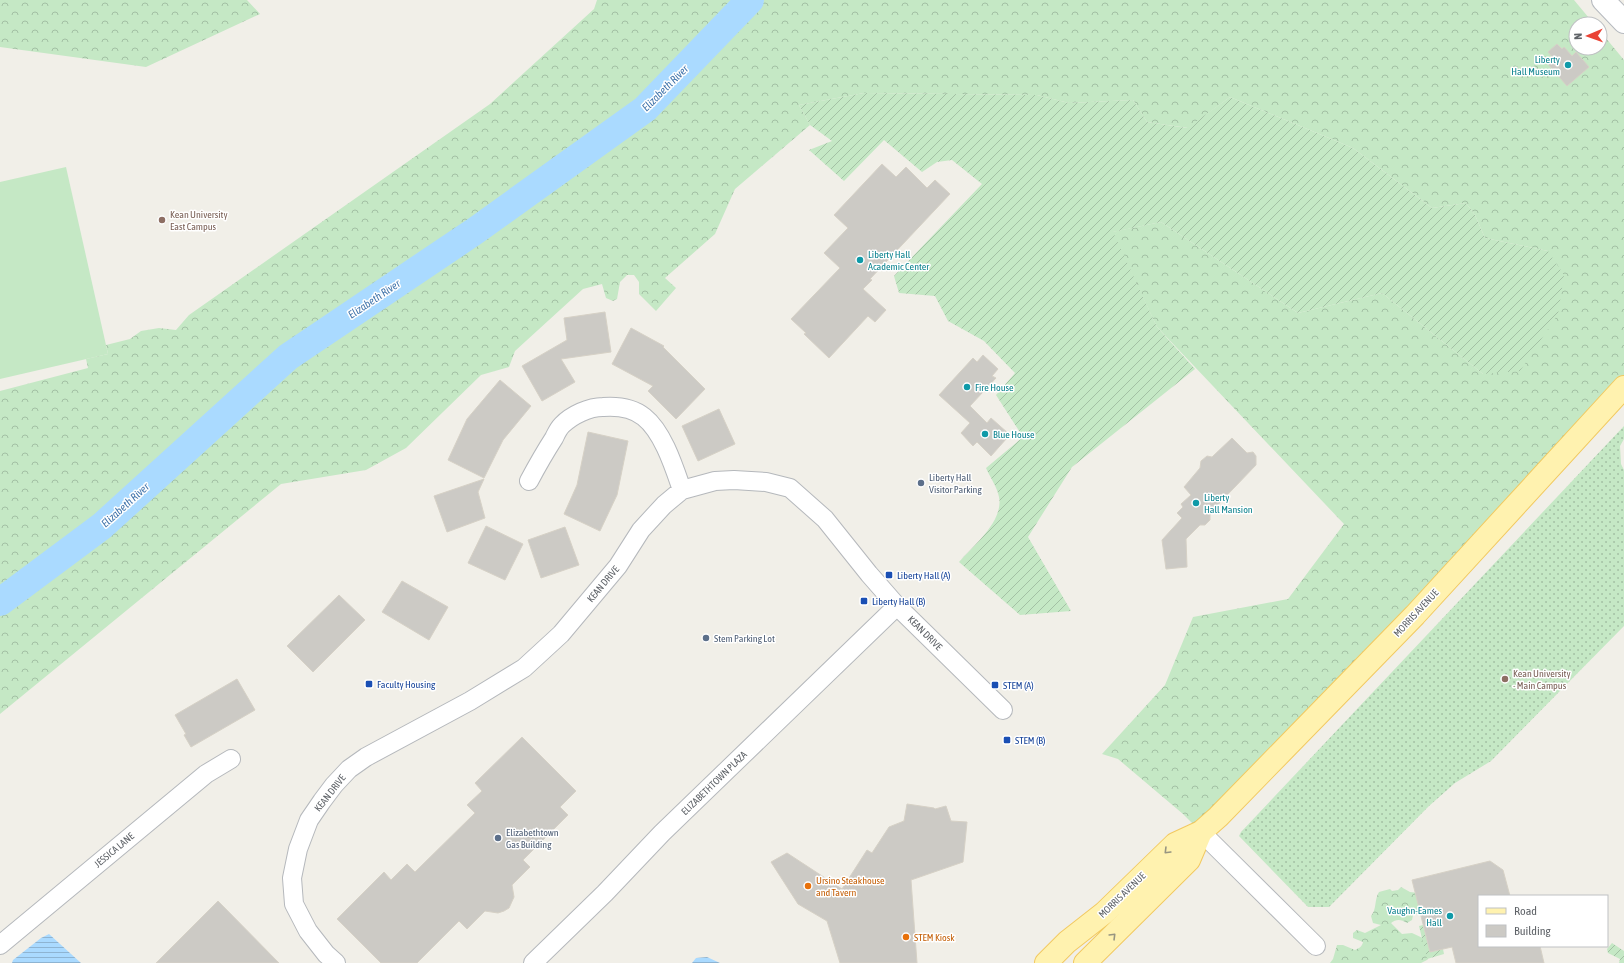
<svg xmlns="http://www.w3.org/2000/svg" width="1624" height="963" font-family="'Asap Condensed',sans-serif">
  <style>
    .grass { fill: url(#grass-dots) }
    .forest { fill: url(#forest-crowns) }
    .garden { fill: url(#garden-furrows) }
    .pitch { fill: #c5e8c5 }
    .water { fill: url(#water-rules) }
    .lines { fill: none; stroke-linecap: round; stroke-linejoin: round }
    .river { stroke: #aadaff; stroke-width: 28 }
    .building { fill: #cccac5; stroke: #d6d1c6 }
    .street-casing { stroke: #b5b8bc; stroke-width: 20 }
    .secondary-casing { stroke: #b6babf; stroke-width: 24 }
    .primary-casing { stroke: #f2c960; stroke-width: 24 }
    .street { stroke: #fff; stroke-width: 18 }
    .secondary { stroke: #fff; stroke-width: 22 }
    .primary { stroke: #fff2af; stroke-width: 22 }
    .oneway { stroke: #979581 }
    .culture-dot { fill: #0f9aa8; stroke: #fff; stroke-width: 1.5 }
    .education-dot { fill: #8d6e63; stroke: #fff; stroke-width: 1.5 }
    .service-dot { fill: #5c6f8a; stroke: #fff; stroke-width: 1.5 }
    .transit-dot { fill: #1a4fb4; stroke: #fff; stroke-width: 1.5 }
    .food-dot { fill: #e8710a; stroke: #fff; stroke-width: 1.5 }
    .labels { text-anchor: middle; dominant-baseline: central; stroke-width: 3; stroke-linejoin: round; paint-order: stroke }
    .culture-label { font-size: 10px; fill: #0d838f; stroke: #fff; text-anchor: start }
    .education-label { font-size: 10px; fill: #785e54; stroke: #fff; text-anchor: start }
    .service-label { font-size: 10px; fill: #4e5e75; stroke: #fff; text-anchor: start }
    .transit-label { font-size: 10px; fill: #164399; stroke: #fff; text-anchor: start }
    .street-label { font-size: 10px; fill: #5f6368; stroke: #fff }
    .food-label { font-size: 10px; fill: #c56008; stroke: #fff; text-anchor: start }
    .water-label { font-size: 11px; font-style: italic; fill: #4174aa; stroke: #fff }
  </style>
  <defs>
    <pattern id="grass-dots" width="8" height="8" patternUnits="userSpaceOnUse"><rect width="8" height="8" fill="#c5e8c5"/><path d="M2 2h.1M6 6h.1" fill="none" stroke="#a3c0a4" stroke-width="1.8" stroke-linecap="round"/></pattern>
    <pattern id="forest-crowns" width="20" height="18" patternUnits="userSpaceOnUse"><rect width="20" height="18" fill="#c5e8c5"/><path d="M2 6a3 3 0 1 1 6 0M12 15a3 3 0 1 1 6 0" fill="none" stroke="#a3c0a4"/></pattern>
    <pattern id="garden-furrows" width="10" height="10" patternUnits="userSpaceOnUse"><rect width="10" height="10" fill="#c5e8c5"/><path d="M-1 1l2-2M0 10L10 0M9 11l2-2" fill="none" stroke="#a3c0a4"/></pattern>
    <pattern id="water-rules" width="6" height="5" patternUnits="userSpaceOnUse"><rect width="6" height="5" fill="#aadaff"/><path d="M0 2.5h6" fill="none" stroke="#8eb4d2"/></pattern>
  </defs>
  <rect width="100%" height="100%" fill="#f1efe8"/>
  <path class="grass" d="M1624 426V439L1620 446 1621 464 1624 470V626L1491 761 1455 783 1429 806 1329 907H1308L1239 836 1241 832Z"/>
  <path class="forest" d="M0 0H247L260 14 146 67 0 47Z
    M597 0H1574L1594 24H1576V48H1600V31L1624 60V387L1201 832 1183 814 1118 759 1102 754 1165 685 1193 617 1288 599 1344 524 1157 327 1112 232 1161 222 1298 313 1382 293 1483 374 1548 251 1485 238 1475 215 1466 203 1432 208 1353 148 1230 97 1188 128 1147 122 1133 100 1069 103 1037 95 864 93 799 105 810 125 735 189 715 234 665 278 676 288 656 311 639 294V282L634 275H627L620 282 617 299 613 301 606 298 602 284 583 289 515 351 509 367 481 375 406 448 366 470 281 484 0 714V391L88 368 86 359 108 354 106 345 130 339 141 331 159 328 176 330 189 315 490 104 594 9Z
    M1401 887 1410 892 1418 893 1421 913 1413 915 1412 920 1407 923C1401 919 1396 919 1391 923L1402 934 1412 933 1427 940 1430 955 1427 960 1421 963H1330L1333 959 1337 945H1343L1355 950C1359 948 1362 947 1363 942L1353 938V933L1357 930 1365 933 1381 925 1373 923 1371 916C1377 909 1374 900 1379 892L1390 889 1392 891 1398 890Z"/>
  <path class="garden" d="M864 93 1037 95 1069 103 1133 100 1147 122 1187 128 1230 97 1353 148 1432 208 1466 203 1475 215 1485 238 1548 251 1564 275 1558 314 1520 371 1483 374 1382 293 1298 313 1161 222 1113 232 1157 327 1195 369 1072 467 1028 537 1071 611 1020 615 959 562C973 546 1004 521 999 497 997 487 990 477 986 468L1023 437 996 395 1015 373 984 341 948 321 935 296 899 293 894 276 982 184 952 160 937 162 922 172 884 140 844 181 809 150 832 141 810 125 799 105Z
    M1423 925 1430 952 1443 949 1444 954 1427 959 1419 926Z
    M1612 943 1624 951V963H1619L1620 959 1608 953 1607 949Z"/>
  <path class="pitch" d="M66 167 108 354 0 379V182Z"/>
  <path class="water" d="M49 934 81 963H12L13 960 41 938Z
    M707 957 720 963H692L696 958Z"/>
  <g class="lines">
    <path class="river" d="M0 602 102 526 288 357 475 231 645 109 750 0"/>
  </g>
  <path class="building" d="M1557 44 1562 49 1564 47 1572 56 1576 52 1589 67 1567 86 1547 63 1553 58 1548 52Z
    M882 164 896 177 906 167 927 188 935 180 950 194 870 279 872 280 863 289 886 310 875 322 868 316 829 358 804 334 806 333 791 319 840 268 824 253 848 228 834 215Z
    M605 312 611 352 561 359 575 382 542 401 522 366 567 340 564 318Z
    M631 328 664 346 663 347 705 389 676 419 648 391 653 386 612 364Z
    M983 355 998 369 992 376 996 378 970 406 987 423 991 418 1009 434 1006 437 1007 438 991 456 977 442 973 446 961 433 970 423 939 395 973 358 977 362Z
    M500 380 531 406 503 440 484 478 448 460 467 419Z
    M719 409 735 444 698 461 682 426Z
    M588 432 628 441 617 495 600 531 564 514 577 485Z
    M1232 438 1247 453 1253 452 1256 456V465L1210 513V520L1205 525H1200L1186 539 1187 567 1166 569 1162 540 1182 518 1177 513 1183 507 1181 504 1191 495 1184 487 1200 468 1201 461 1207 456 1212 457Z
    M484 479 478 492 485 518 447 532 434 496Z
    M486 526 523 544 505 580 468 563Z
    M565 527 579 565 541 578 528 540Z
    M402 581 448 607 429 640 382 612Z
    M339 595 365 620 313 672 287 646Z
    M237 679 255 710 191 747 184 735 186 734 175 715Z
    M522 737 576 791 560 807 568 815 523 860 530 867 512 885 514 897 509 908 504 911 498 913 485 911 467 929 459 921 417 963H381L337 919 384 872 391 880 407 864 415 872 475 813 467 805 482 791 475 783Z
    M907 804 934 808 935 809 946 806 951 821 967 822 963 862 911 880 917 963H840L827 921 798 904 771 862 787 853 842 889 867 850 872 853 889 827 904 821Z
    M1490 861 1503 870 1510 896H1479V946H1540L1544 963H1456L1452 947 1430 952 1412 880Z
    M218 901 279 963H156Z"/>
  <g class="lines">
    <defs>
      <path id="street" d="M529 481C537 466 545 452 554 438 556 434 558 429 562 425 572 415 589 407 603 407 617 406 633 408 644 417 663 432 674 467 682 490
        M1201 832 1316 946
        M0 945 206 774 231 759
        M336 963 326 954 308 931 294 904 292 878 298 849 309 820 322 801 334 785 349 769 366 757 470 701 524 668 561 634 618 566 641 530 664 505 682 490 715 481 734 480 766 482 790 488 825 519 869 574 897 606 1003 710
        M533 963 605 893 662 833 897 606"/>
      <path id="secondary" d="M1603 0 1624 22"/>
      <path id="primary" d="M1046 963 1067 942 1104 913 1175 844 1201 832 1218 817 1415 615 1624 387
        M1085 963 1189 860 1201 832"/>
    </defs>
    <use href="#street" class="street-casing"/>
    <use href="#secondary" class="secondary-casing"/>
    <use href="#primary" class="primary-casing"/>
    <use href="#street" class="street"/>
    <use href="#secondary" class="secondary"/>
    <use href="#primary" class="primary"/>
  </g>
  <defs><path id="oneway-chevron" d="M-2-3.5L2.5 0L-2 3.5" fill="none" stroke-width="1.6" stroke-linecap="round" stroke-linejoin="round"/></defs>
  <g class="oneway">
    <use href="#oneway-chevron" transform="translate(1167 851) rotate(135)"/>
    <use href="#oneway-chevron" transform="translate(1113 936) rotate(-45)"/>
  </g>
  <g class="culture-dot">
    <circle cx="1568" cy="65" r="4"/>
    <circle cx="860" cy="260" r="4"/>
    <circle cx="967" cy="387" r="4"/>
    <circle cx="985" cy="434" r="4"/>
    <circle cx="1196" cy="503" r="4"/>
    <circle cx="1450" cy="916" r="4"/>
  </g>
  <g class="education-dot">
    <circle cx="162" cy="220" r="4"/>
    <circle cx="1505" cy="679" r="4"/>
  </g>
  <g class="service-dot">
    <circle cx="921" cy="483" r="4"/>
    <circle cx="706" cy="638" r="4"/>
    <circle cx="498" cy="838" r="4"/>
  </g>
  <g class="transit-dot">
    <rect x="885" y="571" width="8" height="8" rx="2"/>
    <rect x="860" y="597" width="8" height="8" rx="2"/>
    <rect x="365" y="680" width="8" height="8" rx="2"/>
    <rect x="991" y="681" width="8" height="8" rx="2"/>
    <rect x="1003" y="736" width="8" height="8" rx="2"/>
  </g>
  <g class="food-dot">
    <circle cx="808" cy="886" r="4"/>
    <circle cx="906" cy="937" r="4"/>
  </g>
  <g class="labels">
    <g class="culture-label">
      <text x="1560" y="59" text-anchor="end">Liberty<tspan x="1560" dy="12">Hall Museum</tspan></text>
      <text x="868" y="254">Liberty Hall<tspan x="868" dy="12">Academic Center</tspan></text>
      <text x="975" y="387">Fire House</text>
      <text x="993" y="434">Blue House</text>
      <text x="1204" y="497">Liberty<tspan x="1204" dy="12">Hall Mansion</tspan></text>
      <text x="1442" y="910" text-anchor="end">Vaughn-Eames<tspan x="1442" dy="12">Hall</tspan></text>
    </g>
    <g class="education-label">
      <text x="170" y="214">Kean University<tspan x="170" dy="12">East Campus</tspan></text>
      <text x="1513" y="673">Kean University<tspan x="1513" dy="12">- Main Campus</tspan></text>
    </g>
    <g class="service-label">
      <text x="929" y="477">Liberty Hall<tspan x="929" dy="12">Visitor Parking</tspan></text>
      <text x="714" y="638">Stem Parking Lot</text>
      <text x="506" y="832">Elizabethtown<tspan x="506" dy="12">Gas Building</tspan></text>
    </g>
    <g class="transit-label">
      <text x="897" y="575">Liberty Hall (A)</text>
      <text x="872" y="601">Liberty Hall (B)</text>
      <text x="377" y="684">Faculty Housing</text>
      <text x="1003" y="685">STEM (A)</text>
      <text x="1015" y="740">STEM (B)</text>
    </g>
    <g class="street-label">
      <text transform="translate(603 584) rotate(-50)">KEAN DRIVE</text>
      <text transform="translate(1416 613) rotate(-47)">MORRIS AVENUE</text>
      <text transform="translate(925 633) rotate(45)">KEAN DRIVE</text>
      <text transform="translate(714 783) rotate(-44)">ELIZABETHTOWN PLAZA</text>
      <text transform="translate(330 793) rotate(-52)">KEAN DRIVE</text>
      <text transform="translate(114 850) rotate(-40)">JESSICA LANE</text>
      <text transform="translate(1122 895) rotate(-44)">MORRIS AVENUE</text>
    </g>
    <g class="food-label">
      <text x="816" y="880">Ursino Steakhouse<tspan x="816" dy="12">and Tavern</tspan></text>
      <text x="914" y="937">STEM Kiosk</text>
    </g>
    <g class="water-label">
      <text transform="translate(665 88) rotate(-45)">Elizabeth River</text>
      <text transform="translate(374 299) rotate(-34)">Elizabeth River</text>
      <text transform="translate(125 505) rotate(-42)">Elizabeth River</text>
    </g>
  </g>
  <rect x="1478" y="895" width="130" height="52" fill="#ffffff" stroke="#bfc1c3"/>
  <rect x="1486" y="908" width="20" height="6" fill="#fff2af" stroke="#bfc1c3"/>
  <text x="1514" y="915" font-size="12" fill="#5f6368">Road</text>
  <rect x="1486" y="925" width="20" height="12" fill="#cccac5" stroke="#bfc1c3"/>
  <text x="1514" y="935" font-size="12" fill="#5f6368">Building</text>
  <g transform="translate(1588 36) rotate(268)"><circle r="19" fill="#ffffff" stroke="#bfc1c3"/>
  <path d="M0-3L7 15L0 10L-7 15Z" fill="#ea4335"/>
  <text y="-6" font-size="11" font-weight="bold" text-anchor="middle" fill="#5f6368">N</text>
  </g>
</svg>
